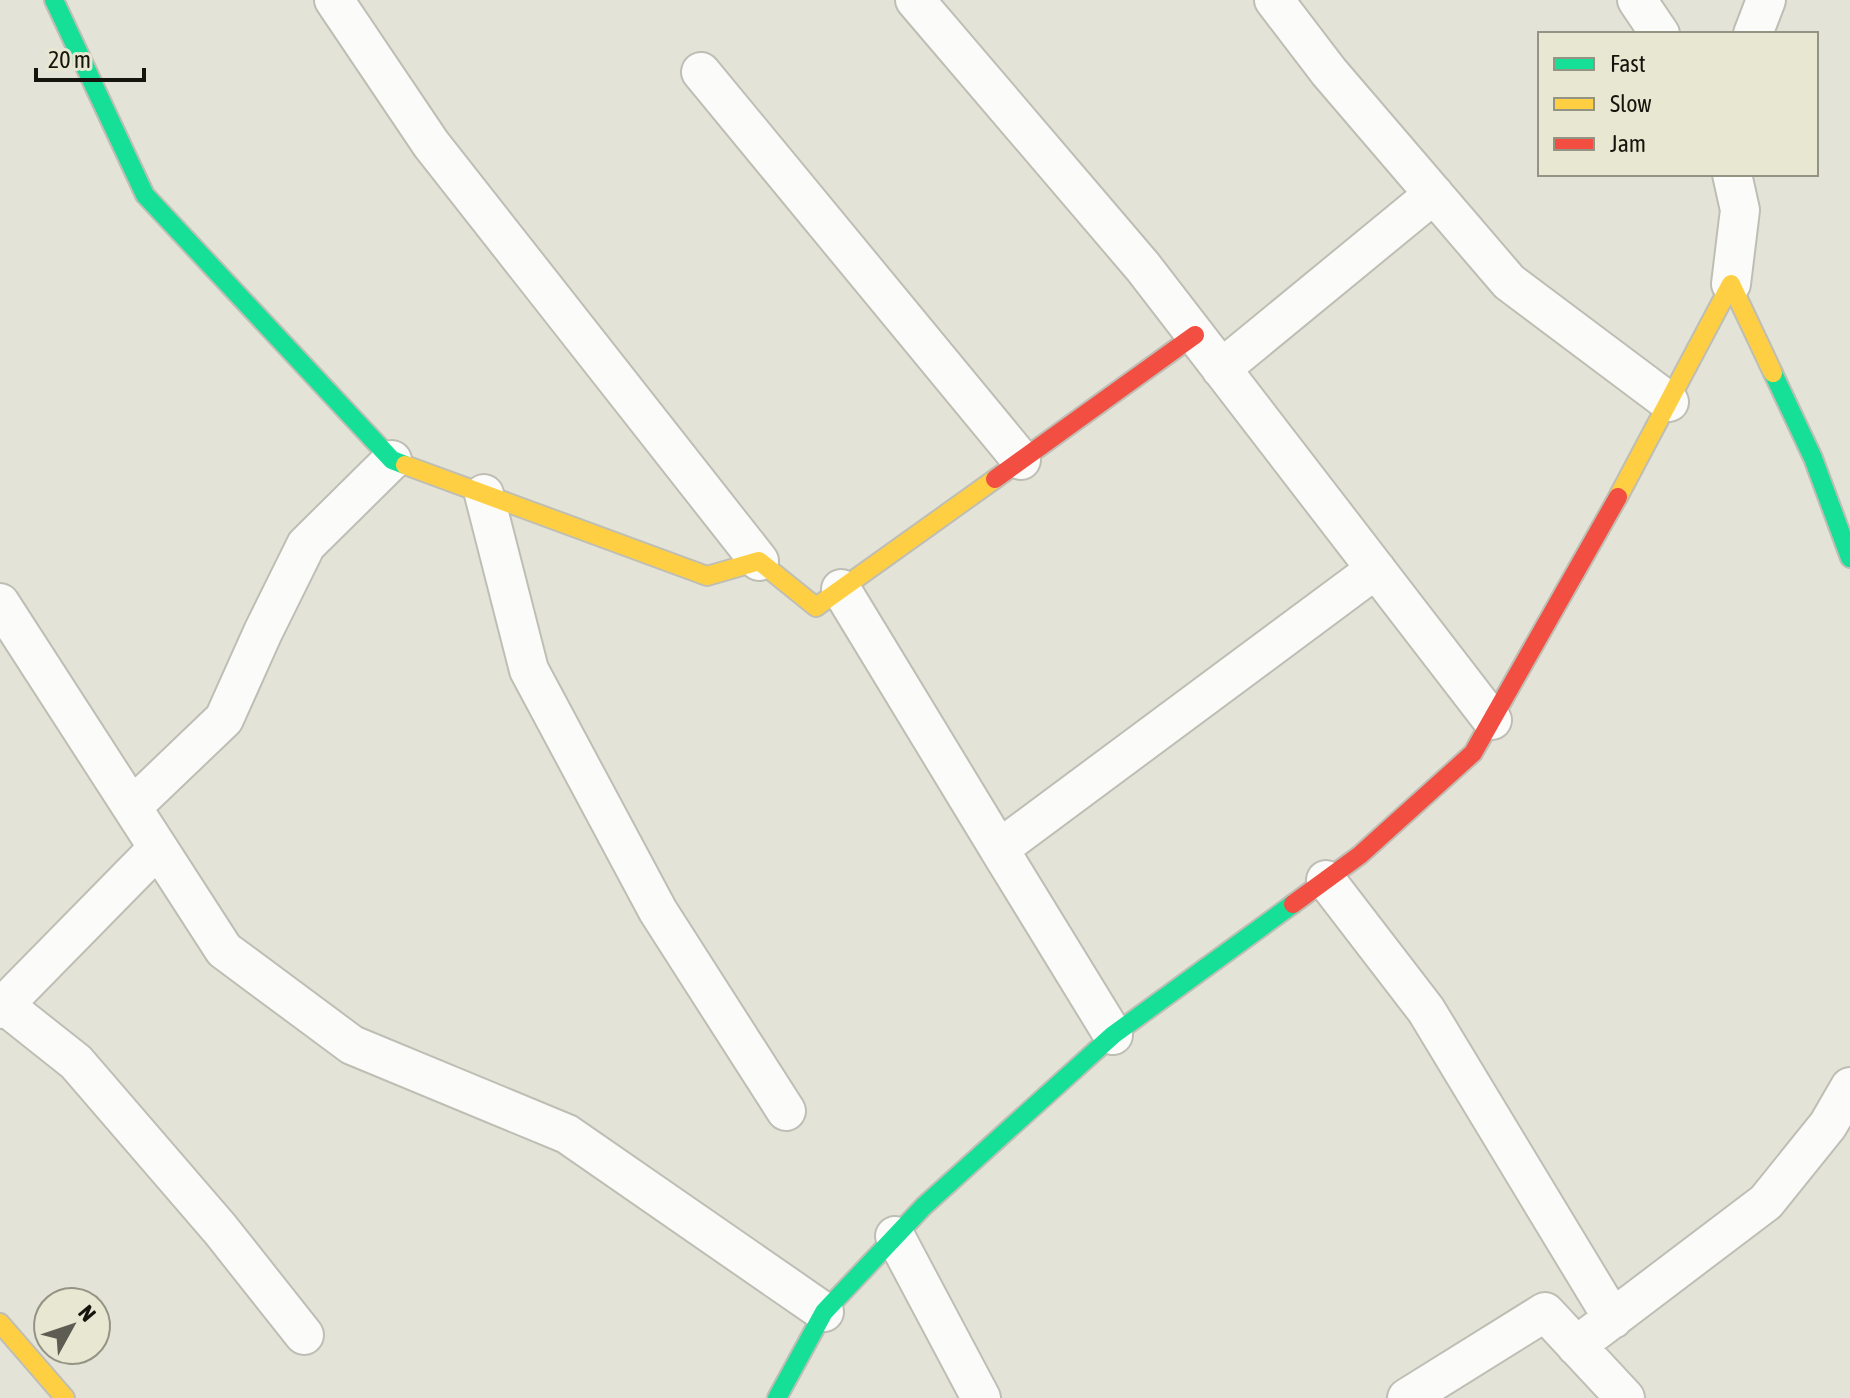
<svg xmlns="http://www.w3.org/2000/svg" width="1850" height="1398" font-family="'Asap Condensed',sans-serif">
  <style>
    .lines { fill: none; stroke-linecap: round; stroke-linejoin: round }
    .street-casing { stroke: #bebeb5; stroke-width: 42 }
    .fast-casing { stroke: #bebeb5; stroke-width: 22 }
    .slow-casing { stroke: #bebeb5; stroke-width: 22 }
    .jam-casing { stroke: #bebeb5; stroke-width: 22 }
    .street { stroke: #fbfbf9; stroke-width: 38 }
    .fast { stroke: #16e098; stroke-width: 18 }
    .slow { stroke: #ffcf43; stroke-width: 18 }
    .jam { stroke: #f24e42; stroke-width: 18 }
  </style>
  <rect width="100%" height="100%" fill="#e3e3d7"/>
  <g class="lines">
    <defs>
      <path id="street" d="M334 0 431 144 759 561
        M915 0 1143 267 1492 720
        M1274 0 1329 72 1509 282 1669 402
        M1637 0 1660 34
        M1753 34 1766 0
        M701 72 1021 460
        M1731 284 1740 210 1732 174
        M1221 369 1434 194
        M484 494 529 670 658 911 786 1111
        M841 589 999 849
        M0 603 224 950 352 1045 567 1134 824 1312
        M132 807 224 719 263 632 306 545 392 460
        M1326 880 1426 1010 1613 1319
        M4 1005 76 1062 220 1229 304 1335
        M0 1009 158 848
        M1113 1035 999 849 1376 569
        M895 1236 981 1398
        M1576 1346 1766 1202 1828 1125 1850 1087
        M1407 1398 1545 1312 1625 1398"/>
      <path id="fast" d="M54 0 145 195 392 460 405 465
        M1773 373 1813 458 1850 558
        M777 1398 824 1312 924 1206 1113 1035 1293 904"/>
      <path id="slow" d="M405 465 707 576 759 561 816 607 995 479
        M1618 497 1731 284 1773 373
        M0 1323 65 1398"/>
      <path id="jam" d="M995 479 1195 335
        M1293 904 1360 855 1473 753 1618 497"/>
    </defs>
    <use href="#street" class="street-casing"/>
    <use href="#fast" class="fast-casing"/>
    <use href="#slow" class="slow-casing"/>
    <use href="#jam" class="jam-casing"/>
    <use href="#street" class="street"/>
    <use href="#fast" class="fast"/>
    <use href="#slow" class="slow"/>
    <use href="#jam" class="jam"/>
  </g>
  <rect x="1538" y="32" width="280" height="144" fill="#e8e8d2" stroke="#949484" stroke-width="2"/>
  <rect x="1554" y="58" width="40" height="12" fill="#16e098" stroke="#949484" stroke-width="2"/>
  <text x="1610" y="72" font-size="24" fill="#15150e">Fast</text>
  <rect x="1554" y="98" width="40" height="12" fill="#ffcf43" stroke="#949484" stroke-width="2"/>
  <text x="1610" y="112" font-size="24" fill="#15150e">Slow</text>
  <rect x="1554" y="138" width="40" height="12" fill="#f24e42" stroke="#949484" stroke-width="2"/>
  <text x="1610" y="152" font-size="24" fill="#15150e">Jam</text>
  <g transform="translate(72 1326) rotate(50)"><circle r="38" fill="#e8e8d2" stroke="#949484" stroke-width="2"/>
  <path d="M0-6L14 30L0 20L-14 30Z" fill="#5d5d54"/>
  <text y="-12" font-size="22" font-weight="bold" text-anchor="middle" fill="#15150e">N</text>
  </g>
  <path d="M36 68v12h108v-12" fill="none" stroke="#15150e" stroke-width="4"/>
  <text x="48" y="68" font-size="24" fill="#15150e" stroke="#e8e8d2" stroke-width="6" paint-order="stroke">20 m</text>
</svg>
